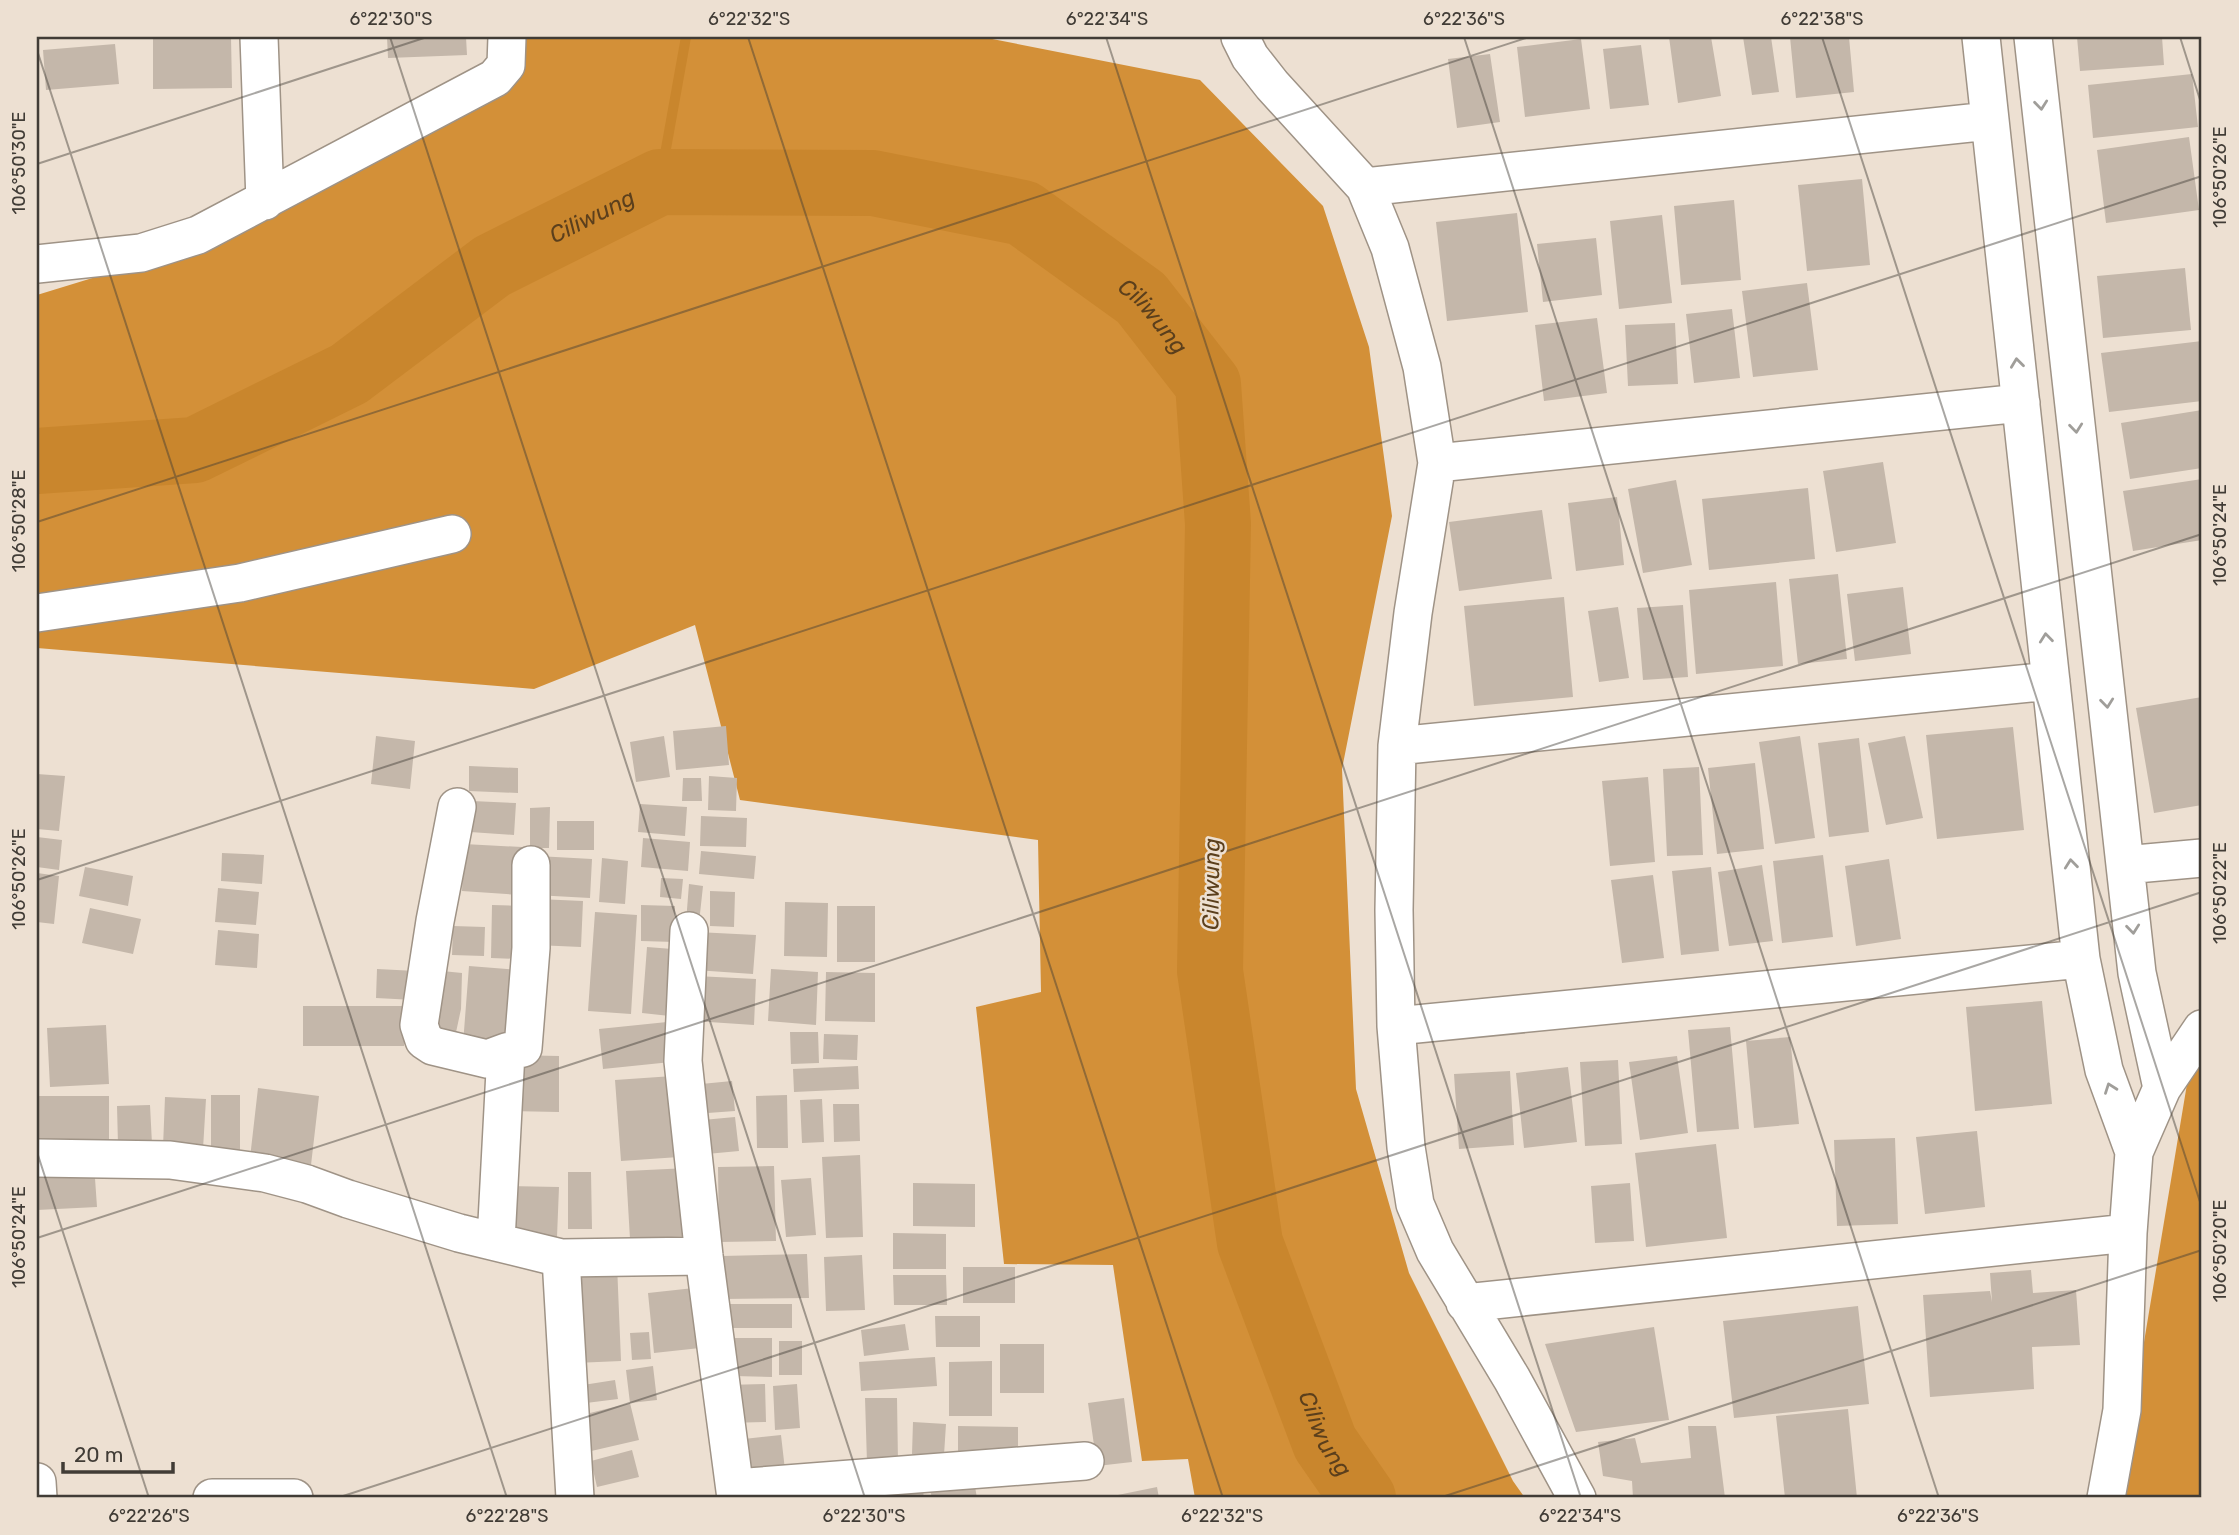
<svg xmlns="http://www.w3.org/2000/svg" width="2239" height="1535" font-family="Rubik,sans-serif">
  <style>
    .forest { fill: #d39038 }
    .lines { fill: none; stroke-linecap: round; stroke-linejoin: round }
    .stream { stroke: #c9862d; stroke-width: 10 }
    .river { stroke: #c9862d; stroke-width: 66 }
    .building { fill: #c4b7aa }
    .minor-casing { stroke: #9f9386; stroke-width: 40 }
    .minor { stroke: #fff; stroke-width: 37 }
    .oneway { stroke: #a09e9a }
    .ticks { fill: none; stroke: #413c36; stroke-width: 2; stroke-opacity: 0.45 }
    .labels { text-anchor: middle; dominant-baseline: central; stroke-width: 5; stroke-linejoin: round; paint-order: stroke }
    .water-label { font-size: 23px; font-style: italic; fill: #5b3f1c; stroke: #ede0d2 }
    .neatline { fill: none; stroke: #413c36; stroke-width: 2.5 }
    .ticks-label { font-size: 18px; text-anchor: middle; fill: #413c36 }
  </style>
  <rect width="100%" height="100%" fill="#ede0d2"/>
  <path class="forest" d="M518 37H982L1200 80 1323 206 1369 347 1392 516 1342 769 1356 1089 1409 1273 1513 1481 1525 1498H1195L1188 1459 1142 1461 1113 1265 1004 1264 976 1007 1041 992 1038 840 740 800 695 625 534 689 37 648V295L187 249 520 71Z
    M2202 1044V1498H2118L2191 1060Z"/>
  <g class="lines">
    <path class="stream" d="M660 182 686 37"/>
    <path class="river" id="s1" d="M37 461 195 450 349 374 492 266 660 182 873 183 1023 213 1141 298 1208 384 1218 524 1210 971 1250 1243 1325 1443 1363 1498"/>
  </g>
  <path class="building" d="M153 37H231L232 88 153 89Z
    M387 37H466L467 55 388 58Z
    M1669 37H1711L1721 96 1678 103Z
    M1743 37H1771L1779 92 1752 95Z
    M1790 37H1849L1854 92 1796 98Z
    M2077 37H2162L2164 65 2080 71Z
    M1581 39 1590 109 1525 117 1517 47Z
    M115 44 119 84 46 90 43 50Z
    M1641 45 1649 105 1610 109 1603 49Z
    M1490 54 1500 122 1457 128 1448 59Z
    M2192 74 2198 127 2093 138 2088 85Z
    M2189 137 2199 210 2106 223 2097 150Z
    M1862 179 1870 265 1807 271 1798 185Z
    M1734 200 1741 280 1681 285 1674 206Z
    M1517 213 1528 312 1447 321 1436 222Z
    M1662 215 1672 303 1619 309 1610 221Z
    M1596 238 1602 295 1543 302 1537 244Z
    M2185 268 2191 330 2103 338 2097 276Z
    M1807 283 1818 370 1753 377 1742 291Z
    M1732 309 1740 378 1694 383 1686 314Z
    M1597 318 1607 393 1544 401 1535 325Z
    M1675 323 1678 384 1628 386 1625 325Z
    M2202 341V401L2109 412 2101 353Z
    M2202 410V468L2130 479 2121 423Z
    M1883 462 1896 543 1836 552 1823 471Z
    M2202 479V540L2133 551 2123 491Z
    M1676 480 1692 565 1643 573 1628 489Z
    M1808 488 1815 559 1709 570 1702 499Z
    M1617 497 1624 565 1576 571 1568 503Z
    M1542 510 1552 579 1459 591 1449 522Z
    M1838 574 1847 659 1798 664 1789 579Z
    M1776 582 1783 666 1696 674 1689 590Z
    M1903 587 1911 654 1855 661 1847 594Z
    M1564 597 1573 697 1474 706 1464 606Z
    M1683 605 1688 677 1643 680 1637 608Z
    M1618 607 1629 678 1599 682 1588 611Z
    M2202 697V805L2154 813 2136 708Z
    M726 726 729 765 676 770 673 731Z
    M2013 727 2024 830 1937 839 1926 735Z
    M376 736 415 741 410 789 371 784Z
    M664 736 670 777 636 782 630 742Z
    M1800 736 1815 838 1775 844 1759 742Z
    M1905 736 1923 818 1886 825 1868 743Z
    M1859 738 1869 832 1829 837 1818 743Z
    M1755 763 1764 849 1717 854 1708 768Z
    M469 766 518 768V793L469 791Z
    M1699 767 1703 855 1667 856 1663 769Z
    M37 774 65 776 59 831 37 829Z
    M709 776 737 778 736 811 708 810Z
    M1648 777 1655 862 1610 866 1602 781Z
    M683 778H701L702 801H682Z
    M472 801 516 803 514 835 470 832Z
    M640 804 687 807 685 836 638 832Z
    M550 807 549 848H530V808Z
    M701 816 747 818 746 847 700 846Z
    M557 821H594V850H557Z
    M37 837 62 840 59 870 37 867Z
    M643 838 690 842 688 871 641 867Z
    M464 844 522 847 519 895 462 891Z
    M701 851 756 856 754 879 699 874Z
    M222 853 264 855 262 884 221 881Z
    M1823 855 1833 937 1782 943 1773 861Z
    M537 856 592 859 590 898 535 895Z
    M602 858 628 861 625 904 599 902Z
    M1889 859 1901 939 1856 946 1845 866Z
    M1762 865 1773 941 1729 946 1718 872Z
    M85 867 133 876 128 906 79 896Z
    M1711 867 1719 951 1681 955 1672 871Z
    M37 873 59 876 54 924 37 922Z
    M1653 875 1664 958 1622 963 1611 880Z
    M661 878 683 879 681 899 660 897Z
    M689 884 703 886 699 923 686 922Z
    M218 888 259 892 256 925 215 922Z
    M710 891 735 892 734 927 710 926Z
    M538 899 583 901 581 947 536 945Z
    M785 902 828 903 827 957 784 956Z
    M492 905 522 906 520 959 491 958Z
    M641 905 675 906V942L641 941Z
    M837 906H875V962H837Z
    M90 908 141 919 133 954 82 943Z
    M595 912 637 915 631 1014 588 1011Z
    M453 926 485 927 484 956 452 955Z
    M218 930 259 934 257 968 215 965Z
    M697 932 756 935 753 974 695 970Z
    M647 947 685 950 679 1017 642 1013Z
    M469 966 518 970 512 1049 463 1044Z
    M377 969 416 971 414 1000 376 998Z
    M771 969 818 972 816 1025 768 1021Z
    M432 970 462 973 461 1009 455 1037 426 1034Z
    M826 972 875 973V1022L825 1021Z
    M696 976 756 979 754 1025 694 1021Z
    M2042 1001 2052 1104 1975 1111 1966 1007Z
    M303 1006H404V1046H303Z
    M667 1022 671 1062 603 1069 599 1029Z
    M106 1025 109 1084 50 1087 47 1028Z
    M1730 1027 1739 1129 1697 1132 1688 1030Z
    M790 1032H818L819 1063 791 1064Z
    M824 1034 858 1035 857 1060 823 1059Z
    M1790 1037 1799 1124 1754 1128 1746 1041Z
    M510 1055 559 1056V1112L509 1111Z
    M1677 1056 1688 1133 1640 1140 1629 1062Z
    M1618 1060 1622 1144 1585 1146 1580 1062Z
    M858 1066 859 1089 794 1092 793 1069Z
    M1568 1067 1577 1142 1524 1148 1516 1073Z
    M1510 1071 1514 1145 1459 1149 1454 1074Z
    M673 1076 679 1157 621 1161 615 1080Z
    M732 1081 735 1111 694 1114 691 1085Z
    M258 1088 319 1096 311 1165 250 1158Z
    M211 1095H240V1152H211Z
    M787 1095 788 1148H757L756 1096Z
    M37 1096H109V1144L37 1143Z
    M165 1097 206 1099 203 1149 163 1147Z
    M822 1099 824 1142 802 1143 800 1100Z
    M833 1104H859L860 1141 834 1142Z
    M150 1105 152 1144 118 1145 117 1106Z
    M735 1117 739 1151 696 1155 692 1121Z
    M1977 1131 1985 1207 1925 1214 1916 1137Z
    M1895 1138 1898 1224 1837 1226 1834 1140Z
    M1716 1144 1727 1238 1646 1247 1635 1153Z
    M860 1155 863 1237 826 1238 822 1157Z
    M94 1164 97 1207 37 1210V1168Z
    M774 1166 776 1241 719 1242 718 1167Z
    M688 1168 692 1236 630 1239 626 1171Z
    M568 1172H591L592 1229H568Z
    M811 1178 816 1235 786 1237 781 1180Z
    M913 1183 975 1184V1227L913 1226Z
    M1630 1183 1634 1241 1595 1243 1591 1186Z
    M504 1186 559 1187 557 1237 503 1236Z
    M893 1233 946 1234V1269H893Z
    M807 1254 809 1298 722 1299V1256Z
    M862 1255 865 1310 826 1311 824 1257Z
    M617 1264 621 1361 575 1363 571 1266Z
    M963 1267H1015V1303H963Z
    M2031 1270 2033 1293 2076 1290 2080 1345 2032 1347 2034 1389 1930 1397 1923 1295 1990 1291 1992 1302 1990 1273Z
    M893 1275H946L947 1305H894Z
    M694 1288 700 1348 654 1353 648 1293Z
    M724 1304H792V1328H724Z
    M1858 1306 1869 1404 1734 1418 1723 1321Z
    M935 1316H980V1347H936Z
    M905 1324 909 1350 864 1356 861 1330Z
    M1654 1327 1669 1420 1576 1432 1545 1344Z
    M649 1332 651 1359 632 1360 630 1333Z
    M734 1338H772V1377L734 1376Z
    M779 1341H802V1375H779Z
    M1000 1344H1044V1393H1000Z
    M935 1357 937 1386 861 1391 859 1362Z
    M992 1361V1416H949V1362Z
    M653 1366 657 1400 630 1403 626 1370Z
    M615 1380 618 1399 586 1403 583 1385Z
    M765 1384 766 1422 727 1423 726 1385Z
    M797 1384 800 1428 775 1430 773 1386Z
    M865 1398H897L898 1463H867Z
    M1124 1398 1132 1462 1097 1466 1088 1403Z
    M630 1403 639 1440 587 1452 578 1416Z
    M1848 1409 1857 1498H1785L1776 1416Z
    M913 1422 946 1424 944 1455 912 1454Z
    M958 1426 1018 1427V1463L958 1462Z
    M1688 1426H1716L1725 1498H1633L1632 1481 1603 1476 1598 1442 1635 1438 1641 1463 1691 1458Z
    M781 1435 785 1470 739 1474 735 1440Z
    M632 1450 639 1477 597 1487 591 1461Z
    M974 1481 977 1498H932L930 1490Z
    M1157 1487 1159 1498H1108V1497Z
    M923 1491 924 1498H888L887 1496Z"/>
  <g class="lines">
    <defs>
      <path id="minor" d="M259 37 265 201
        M1240 37 1250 57 1272 85 1365 187 1390 248 1422 367 1437 463 1413 613 1397 746 1394 910 1396 1026 1406 1147 1415 1204 1435 1251 1512 1379 1577 1498
        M1981 37 2081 959 2104 1070 2134 1152
        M2033 37 2137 973 2162 1088
        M1365 187 1989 121
        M37 264 141 253 198 235 495 78 506 65 507 37
        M1437 463 2021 403
        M37 613 240 583 452 534
        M1397 746 2051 681
        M457 807 435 921 419 1025 424 1040 433 1046 487 1059 506 1052 496 1241
        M2125 865 2202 858
        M689 931 683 1061 704 1256 736 1498
        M1396 1026 2081 959
        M506 1052 523 1048 531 948V865
        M37 1158 170 1160 265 1173 307 1184 348 1199 459 1233 561 1258 704 1256
        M561 1258 575 1498
        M1465 1303 2128 1233
        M37 1482 38 1498
        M735 1488 1085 1461
        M212 1498H294
        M2106 1498 2122 1410 2128 1233 2134 1152 2162 1088 2202 1029"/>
    </defs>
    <use href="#minor" class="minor-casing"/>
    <use href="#minor" class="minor"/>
  </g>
  <defs><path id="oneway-chevron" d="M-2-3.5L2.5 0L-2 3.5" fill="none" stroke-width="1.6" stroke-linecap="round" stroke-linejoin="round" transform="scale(1.75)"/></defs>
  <g class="oneway">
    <use href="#oneway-chevron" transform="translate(2041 105) rotate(84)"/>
    <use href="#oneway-chevron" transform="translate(2017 363) rotate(-97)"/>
    <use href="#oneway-chevron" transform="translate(2076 428) rotate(84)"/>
    <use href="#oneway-chevron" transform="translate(2046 638) rotate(-96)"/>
    <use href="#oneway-chevron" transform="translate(2107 703) rotate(84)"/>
    <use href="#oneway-chevron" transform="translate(2071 864) rotate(-96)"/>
    <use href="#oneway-chevron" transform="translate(2133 929) rotate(84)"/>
    <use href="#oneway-chevron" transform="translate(2110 1088) rotate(-110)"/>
  </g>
  <path class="ticks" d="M390 37 865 1498M748 37 1223 1498M1106 37 1581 1498M1464 37 1939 1498M1822 37 2202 1208M2180 37 2202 106M37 50 507 1498M37 164 427 37M37 522 1529 37M37 880 2202 176M37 1152 149 1498M37 1238 2202 534M337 1498 2202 892M1439 1498 2202 1250"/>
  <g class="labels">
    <g class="water-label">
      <text stroke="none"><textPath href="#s1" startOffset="621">Ciliwung</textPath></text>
      <text stroke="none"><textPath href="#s1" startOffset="1230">Ciliwung</textPath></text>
      <text transform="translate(1211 884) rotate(-89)">Ciliwung</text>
      <text stroke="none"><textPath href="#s1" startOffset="2385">Ciliwung</textPath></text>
    </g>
  </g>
  <rect width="2239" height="1535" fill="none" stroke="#ede0d2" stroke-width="77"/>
  <path d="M63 1462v10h110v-10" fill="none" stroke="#413c36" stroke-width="3.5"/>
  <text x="74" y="1462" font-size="21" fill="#413c36" stroke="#ede0d2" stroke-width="5" paint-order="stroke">20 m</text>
  <rect x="38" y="38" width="2162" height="1458" class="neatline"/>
  <g class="ticks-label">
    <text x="391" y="25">6°22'30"S</text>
    <text x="749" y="25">6°22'32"S</text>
    <text x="1107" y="25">6°22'34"S</text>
    <text x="1464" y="25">6°22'36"S</text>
    <text x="1822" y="25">6°22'38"S</text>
    <text transform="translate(19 163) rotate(-90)" y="6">106°50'30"E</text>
    <text transform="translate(2220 177) rotate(-90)" y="6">106°50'26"E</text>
    <text transform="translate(19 521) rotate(-90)" y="6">106°50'28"E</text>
    <text transform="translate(2220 535) rotate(-90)" y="6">106°50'24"E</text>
    <text transform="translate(19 879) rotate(-90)" y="6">106°50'26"E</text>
    <text transform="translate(2220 893) rotate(-90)" y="6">106°50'22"E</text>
    <text transform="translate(19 1237) rotate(-90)" y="6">106°50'24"E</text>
    <text transform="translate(2220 1251) rotate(-90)" y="6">106°50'20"E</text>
    <text x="149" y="1522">6°22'26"S</text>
    <text x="507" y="1522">6°22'28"S</text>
    <text x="864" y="1522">6°22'30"S</text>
    <text x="1222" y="1522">6°22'32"S</text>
    <text x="1580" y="1522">6°22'34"S</text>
    <text x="1938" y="1522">6°22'36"S</text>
  </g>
</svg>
